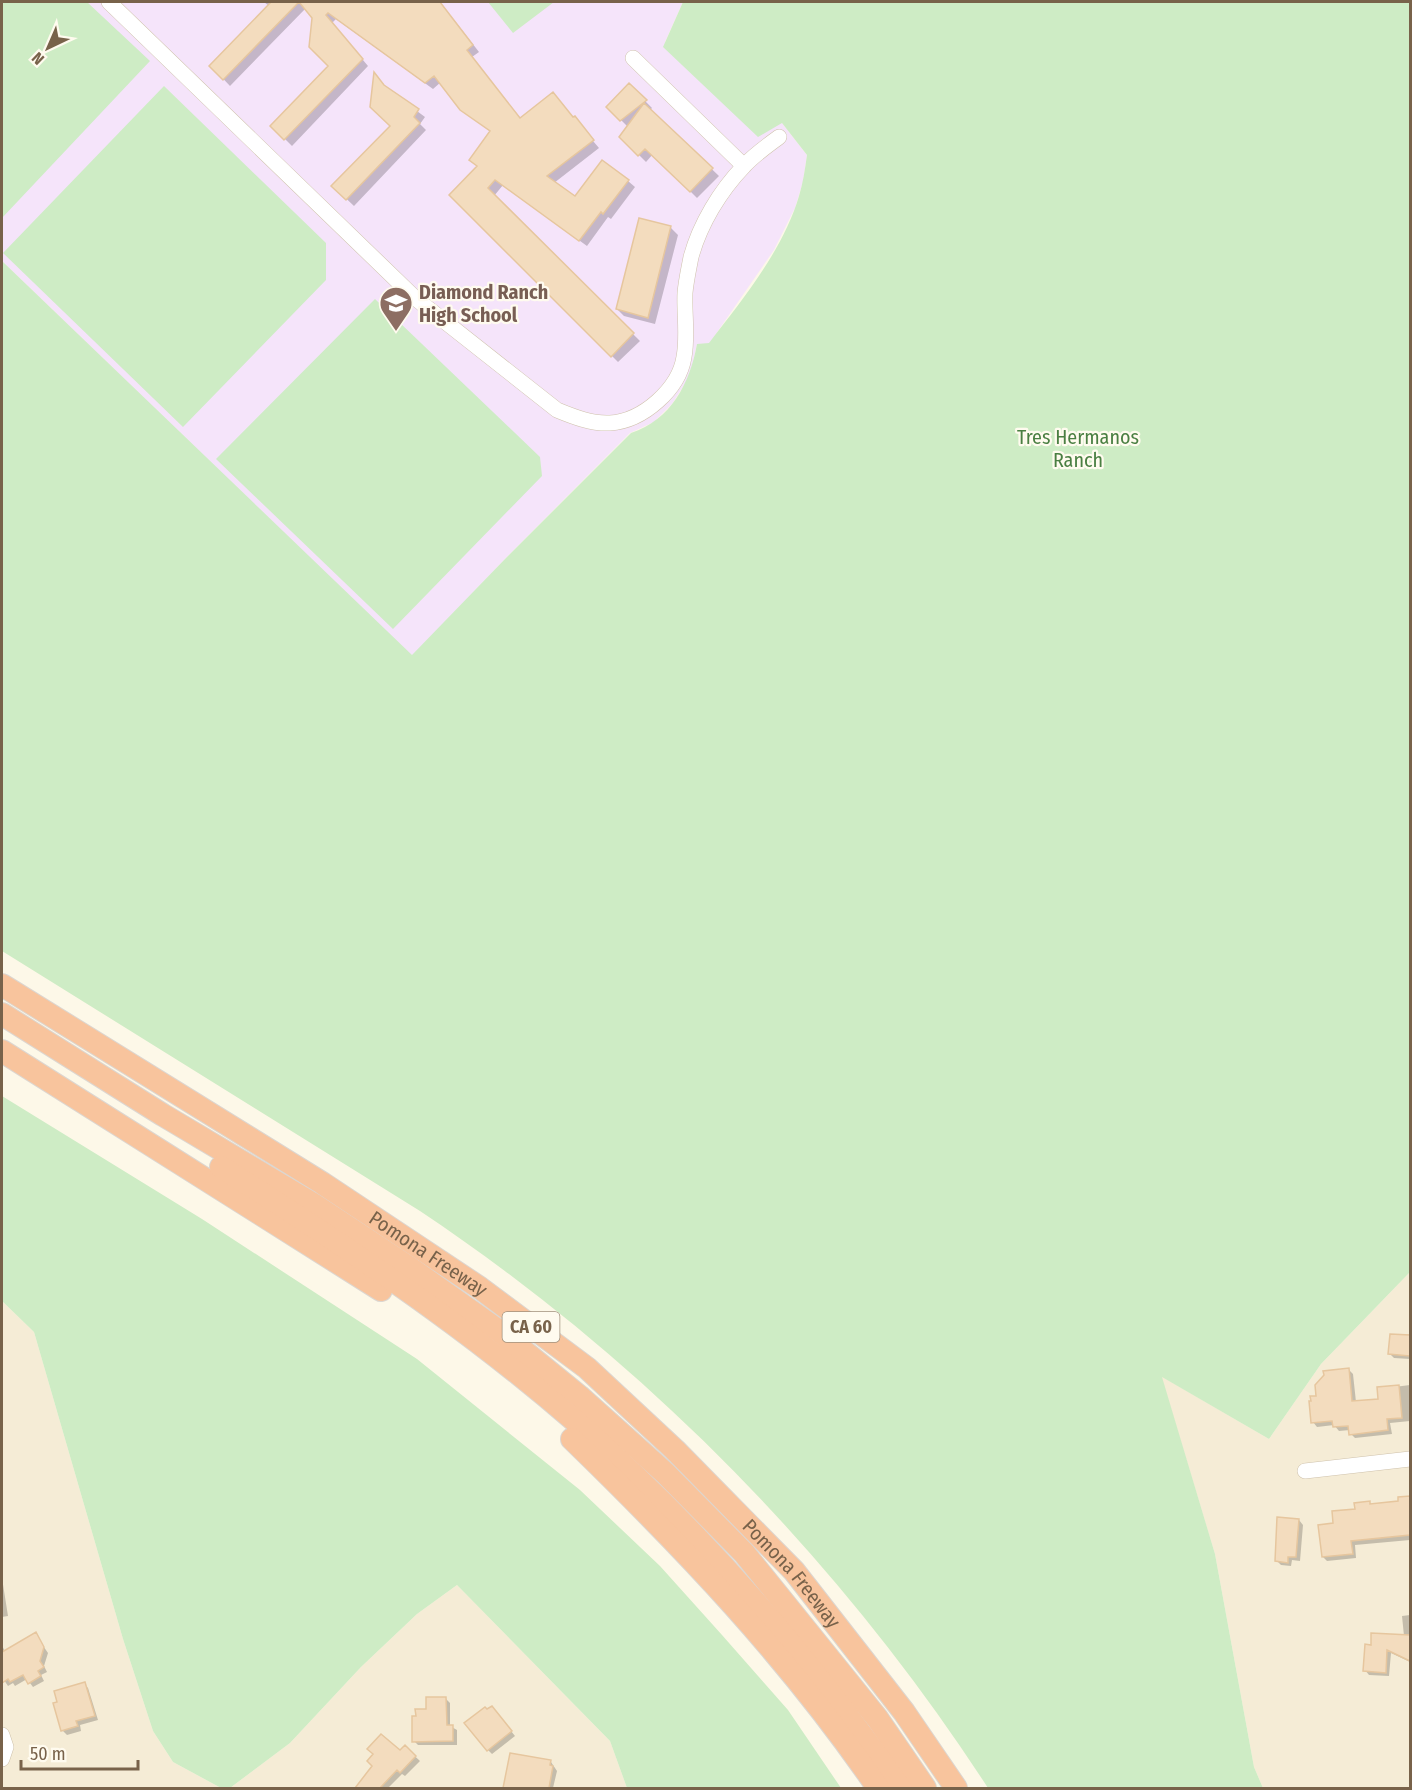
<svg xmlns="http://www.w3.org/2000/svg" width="1412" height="1790" font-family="'Fira Sans Condensed',sans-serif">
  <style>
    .residential { fill: #f5ecd6 }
    .education { fill: #f5e4fa }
    .green { fill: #ceecc5 }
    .shadow { fill: #0003 }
    .building { fill: #f3dcbe; stroke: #e6c69e; stroke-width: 1.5 }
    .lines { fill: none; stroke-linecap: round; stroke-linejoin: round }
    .minor-casing { stroke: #cfc2ac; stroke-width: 16 }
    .highway-casing { stroke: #dcd6d0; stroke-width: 24 }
    .minor { stroke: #fff; stroke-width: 15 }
    .highway { stroke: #f8c49d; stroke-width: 22 }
    .labels { text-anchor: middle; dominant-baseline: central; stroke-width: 4.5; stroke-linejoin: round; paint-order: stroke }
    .shield { fill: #fffbef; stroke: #a0907c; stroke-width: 1.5 }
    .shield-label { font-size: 18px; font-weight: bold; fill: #78624a }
    .education-label { font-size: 20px; font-weight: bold; fill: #785e54; stroke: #fffbef; text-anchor: start }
    .park-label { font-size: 20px; fill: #4a7f42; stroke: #fffbef }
    .street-label { font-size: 20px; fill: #78624a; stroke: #fffbef }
  </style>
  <rect width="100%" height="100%" fill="#fdf8e8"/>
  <path class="residential" d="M1410 1272V1788H1263L1254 1767 1215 1554 1161 1376 1269 1439 1321 1364Z
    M2 1301 34 1332 123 1639 153 1731 173 1762 221 1788H2Z
    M457 1585 610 1741 627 1788H230L290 1743 361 1667 417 1614Z"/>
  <path class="education" d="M2 2H683L665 42 782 123 807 155 803 182 795 208 774 250 709 344H697L690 376 672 404 654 422 630 433 506 558 412 656 2 261Z"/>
  <path class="green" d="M2 2H87L150 61 2 218Z
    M488 2H554L513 33Z
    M683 2H1410V1272L1321 1364 1269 1439 1162 1377 1215 1554 1254 1767 1263 1788H988C840 1560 646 1362 420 1211L2 951V261L412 655 506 558 631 433C671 420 690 383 697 344L709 343C743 299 783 250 799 196 803 183 805 169 807 155L782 123 758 137 663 47Z
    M164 86 326 243V280L183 427 3 253Z
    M375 299 540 457 542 476 393 629 216 459Z
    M2 1096 202 1219 417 1359 580 1490 660 1566 722 1635 788 1710 841 1788H627L610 1741 457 1585 417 1614 361 1667 290 1743 230 1788H221L173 1762 153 1731 123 1639 34 1332 2 1301Z"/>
  <path class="shadow" d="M264 2H440L479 52 472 57 521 119 553 94 599 148 554 183 575 198 628 181 635 187 611 219 608 217 587 246 503 185 494 196 640 341 618 362 451 195 478 167 471 160 491 132 461 109 441 82 433 89 336 19 332 23 368 66 292 146 272 126 330 66 313 17 306 8 230 86 211 66 269 6Z
    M629 85 652 108 650 110 719 176 697 198 653 154 646 162 621 137 628 127 608 107Z
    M386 88 425 117 420 124 426 130 354 206 333 186 392 126Z
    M640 220 671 228 678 235 655 324 624 316 617 309Z
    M1391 1335 1410 1336V1359L1394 1358 1390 1354Z
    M1349 1370 1353 1374 1356 1402 1380 1400 1378 1389 1410 1385V1421L1390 1423 1392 1434 1355 1438 1351 1434 1350 1430 1339 1431 1334 1425 1317 1427 1313 1422 1318 1397Z
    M1410 1497V1540L1355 1545 1356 1558 1327 1561 1323 1557 1335 1525 1370 1503 1372 1505 1400 1502 1399 1498Z
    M1299 1520 1303 1525 1300 1561 1292 1560 1291 1566 1281 1565 1277 1561Z
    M2 1578 8 1616 2 1617Z
    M1410 1615V1662L1391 1653 1389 1676 1369 1675 1365 1670 1372 1646 1404 1636 1402 1616Z
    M35 1634 48 1653 44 1666 47 1672 41 1675 44 1681 33 1687 27 1679 15 1686 13 1683 8 1686 2 1677V1645L5 1652Z
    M84 1684 88 1688 98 1720 80 1725 81 1731 67 1735 63 1731 55 1704Z
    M446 1699 450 1703V1726L457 1730V1745H418L414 1741 428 1710Z
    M487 1711 496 1712 515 1736 492 1754 488 1750Z
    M405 1747 420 1761 405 1776 402 1774 388 1788H357L372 1770Z
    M511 1754 551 1762 557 1771 553 1788H505Z"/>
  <path class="building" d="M271 2H299L223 80 209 66Z
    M299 2H440L473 45 467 50 520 118 553 92 573 117 575 116 594 140 547 176 575 196 602 160 629 180 603 214 601 212 579 241 495 180 488 188 634 333 611 357 449 195 477 166 469 160 490 131 460 110 434 76 425 83 328 13 326 15 363 59 284 140 270 126 328 66 309 47 312 18Z
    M374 72 384 85 419 109 414 117 420 123 346 200 331 186 390 126 370 107Z
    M629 83 647 100 620 121 606 107Z
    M644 103 713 168 690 192 645 149 638 156 619 137Z
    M639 218 671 226 648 318 616 309Z
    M1390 1334 1410 1335V1356L1388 1354Z
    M1349 1368 1352 1401 1378 1399 1377 1387 1399 1385 1402 1418 1387 1419 1388 1430 1349 1435 1348 1426 1333 1427 1332 1421 1311 1423 1309 1401H1311L1310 1396H1316L1315 1385 1324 1375 1323 1371Z
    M1410 1496V1535L1351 1541 1353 1554 1322 1557 1318 1525 1333 1523 1332 1511 1355 1509 1354 1503 1370 1501V1504L1398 1501V1497Z
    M1277 1517 1299 1519 1296 1557H1288V1563L1275 1561Z
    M36 1632 44 1647 40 1661 44 1667 38 1671 41 1676 28 1684 23 1675 10 1682 8 1679 2 1683V1652Z
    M1371 1633 1410 1635V1661L1387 1650 1386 1673 1363 1671 1365 1644 1371 1645Z
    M85 1682 95 1716 76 1721 78 1726 61 1731 53 1703 57 1702 54 1691Z
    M426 1697H446L447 1725H453V1741L412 1742V1716H416L415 1709H426Z
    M492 1706 512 1731 487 1751 464 1723 485 1707 487 1709Z
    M381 1734 400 1750 405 1745 416 1756 400 1773 397 1770 380 1788H355L372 1766 367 1761 373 1754 367 1749Z
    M510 1753 551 1760 550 1765 553 1766 549 1788H503Z"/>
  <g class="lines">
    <defs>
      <path id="minor" d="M109 2 415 298 557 410C574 417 592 424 610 423 643 421 679 389 684 357 688 336 684 313 685 293 686 281 689 268 691 257 700 224 720 191 744 166 754 155 767 146 779 137
        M633 58 744 166
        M1305 1471 1410 1459
        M2 1735 6 1747 2 1759"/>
      <g id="highway">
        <path id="s1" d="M2 985 322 1183 480 1288 587 1368 675 1450 794 1571 904 1712 956 1788"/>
        <path d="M2 1014 163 1115 313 1204 413 1270 499 1331 579 1396 665 1473 744 1553 877 1718 925 1788"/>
        <path d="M2 1051 381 1290"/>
        <path d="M221 1167C365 1258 508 1354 632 1473 732 1568 821 1675 900 1788"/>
        <path d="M572 1439C685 1549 789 1658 878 1788"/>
      </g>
    </defs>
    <use href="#minor" class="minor-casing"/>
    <use href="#highway" class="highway-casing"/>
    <use href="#minor" class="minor"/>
    <use href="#highway" class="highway"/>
  </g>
  <defs>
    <symbol id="school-pin" viewBox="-11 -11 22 30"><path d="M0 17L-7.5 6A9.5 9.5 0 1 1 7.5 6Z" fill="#8d6e63" stroke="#fffbef"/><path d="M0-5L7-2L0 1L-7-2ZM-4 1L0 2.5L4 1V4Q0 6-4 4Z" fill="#fff"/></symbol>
  </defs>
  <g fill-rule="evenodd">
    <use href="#school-pin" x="377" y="284" width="38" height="52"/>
  </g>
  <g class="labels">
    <rect class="shield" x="502.5" y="1312" width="57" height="30" rx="4.5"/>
    <g class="shield-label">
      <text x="531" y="1327">CA 60</text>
    </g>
    <g class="education-label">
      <text x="419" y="292">Diamond Ranch<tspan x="419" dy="23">High School</tspan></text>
    </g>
    <g class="park-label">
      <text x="1078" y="437">Tres Hermanos<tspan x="1078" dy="23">Ranch</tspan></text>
    </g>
    <g class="street-label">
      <text stroke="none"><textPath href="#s1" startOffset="504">Pomona Freeway</textPath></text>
      <text stroke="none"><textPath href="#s1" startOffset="990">Pomona Freeway</textPath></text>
    </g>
  </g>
  <rect width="1412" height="1790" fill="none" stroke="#78624a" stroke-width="6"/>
  <g transform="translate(48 48) rotate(224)" stroke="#fffbef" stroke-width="4.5" paint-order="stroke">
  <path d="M0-4.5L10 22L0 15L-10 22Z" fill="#78624a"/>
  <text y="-9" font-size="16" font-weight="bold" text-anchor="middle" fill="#78624a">N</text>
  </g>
  <path d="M21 1760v9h117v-9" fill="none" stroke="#78624a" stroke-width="3"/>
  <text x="30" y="1760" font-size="18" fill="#78624a" stroke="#fffbef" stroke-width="4.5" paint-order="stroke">50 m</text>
</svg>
